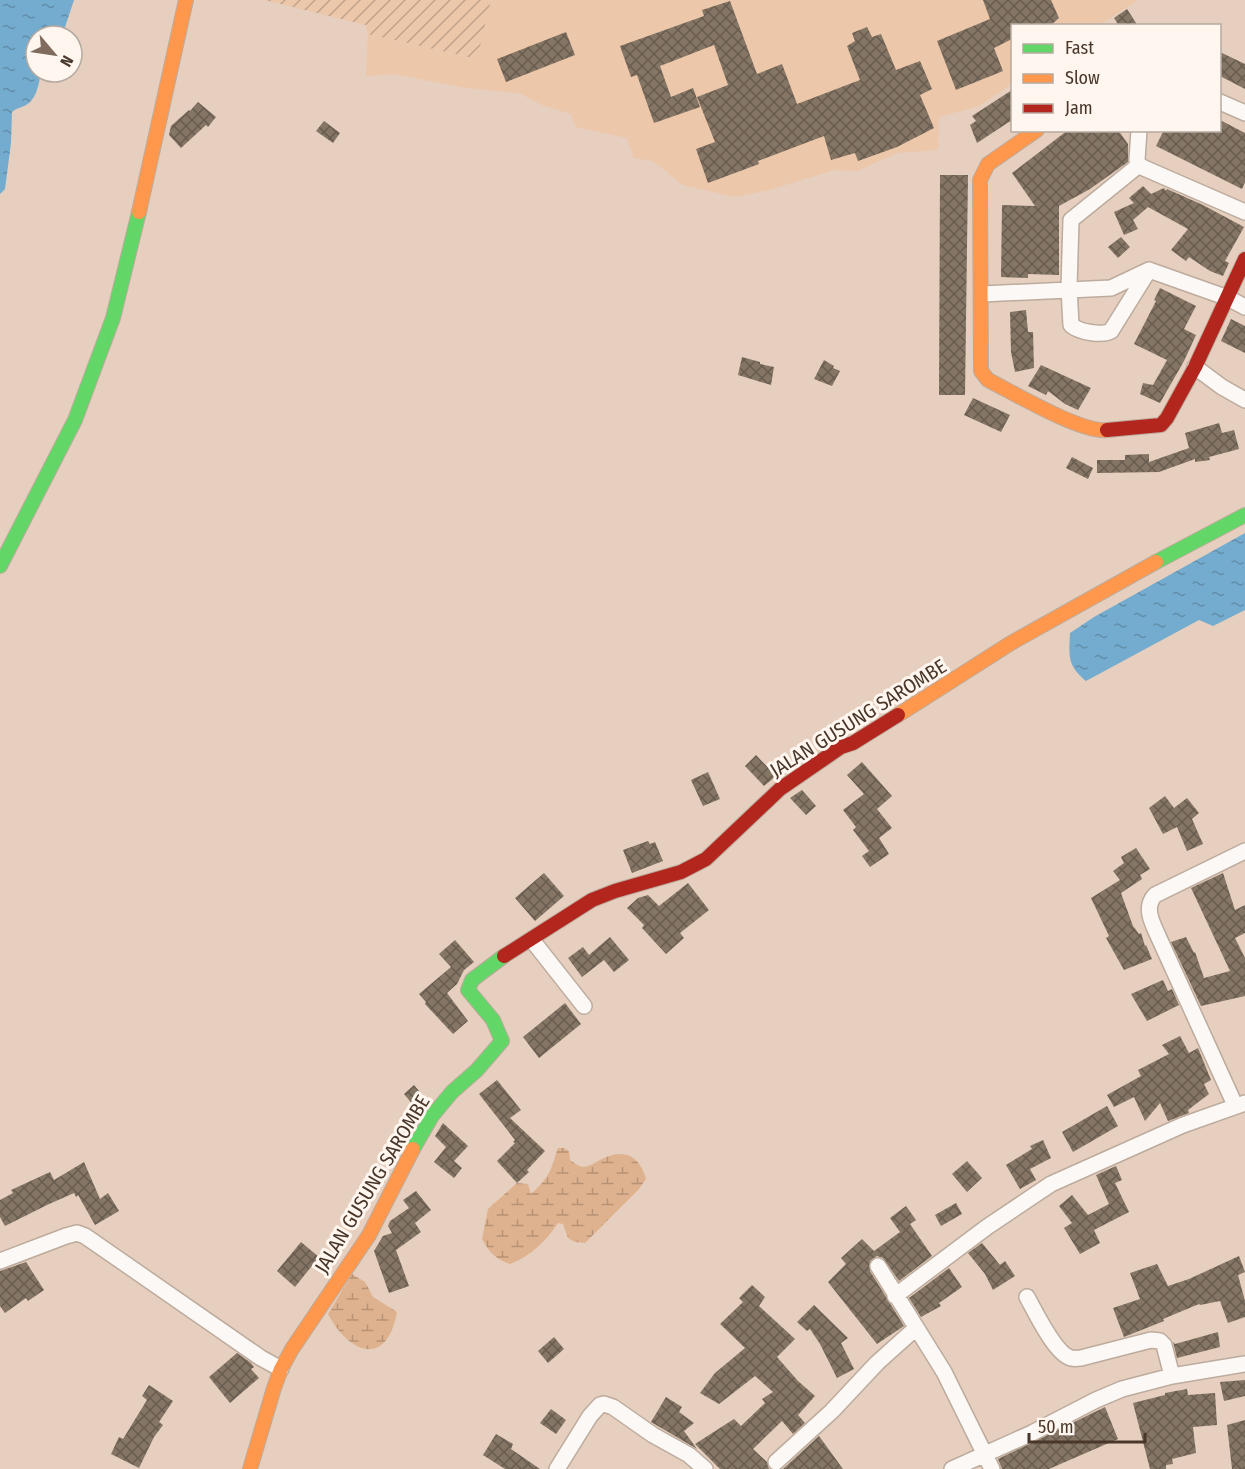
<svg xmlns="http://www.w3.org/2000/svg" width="1245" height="1469" font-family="'Fira Sans Condensed',sans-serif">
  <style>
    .built { fill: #ecc7aa }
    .industrial { fill: url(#industrial-furrows) }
    .wetland { fill: url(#wetland-marsh) }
    .water { fill: url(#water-ripples) }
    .building { fill: url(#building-cross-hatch) }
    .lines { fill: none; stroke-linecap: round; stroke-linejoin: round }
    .street-casing { stroke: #bdab9d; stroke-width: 18 }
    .fast-casing { stroke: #bdab9d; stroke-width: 16 }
    .slow-casing { stroke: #bdab9d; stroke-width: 16 }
    .jam-casing { stroke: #bdab9d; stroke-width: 16 }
    .street { stroke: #fbf8f5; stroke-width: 15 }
    .fast { stroke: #63d668; stroke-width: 14 }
    .slow { stroke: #ff974d; stroke-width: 14 }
    .jam { stroke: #b3261e; stroke-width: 14 }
    .labels { text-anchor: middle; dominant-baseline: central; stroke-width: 6; stroke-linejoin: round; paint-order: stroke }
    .street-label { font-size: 20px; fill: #48372a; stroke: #fff6ef }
  </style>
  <defs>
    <pattern id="industrial-furrows" width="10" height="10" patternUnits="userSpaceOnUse" patternTransform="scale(1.5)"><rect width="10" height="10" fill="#ecc7aa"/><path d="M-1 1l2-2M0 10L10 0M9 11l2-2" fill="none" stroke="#c1a28b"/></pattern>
    <pattern id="wetland-marsh" width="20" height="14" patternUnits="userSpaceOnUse" patternTransform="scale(1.5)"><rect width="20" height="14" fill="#dfb28f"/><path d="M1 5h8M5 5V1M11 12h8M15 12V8" fill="none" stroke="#b79275"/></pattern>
    <pattern id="water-ripples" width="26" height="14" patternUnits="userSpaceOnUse" patternTransform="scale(1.5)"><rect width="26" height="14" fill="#74accf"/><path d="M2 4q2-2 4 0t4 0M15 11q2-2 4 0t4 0" fill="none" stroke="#618da8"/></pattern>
    <pattern id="building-cross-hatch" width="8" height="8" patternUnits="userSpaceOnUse" patternTransform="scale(1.5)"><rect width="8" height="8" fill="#847565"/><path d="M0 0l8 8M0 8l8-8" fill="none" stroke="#685c4f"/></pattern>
  </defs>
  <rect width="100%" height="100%" fill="#e6cfbe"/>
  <path class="built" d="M491 0H1138L1100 25 1012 26V84L979 106 939 117 938 150 897 153 857 171 834 170 769 190 735 197 683 185 653 161 634 158 627 138 576 127 571 114 542 105 519 93 466 88 394 74 366 76 368 34 476 59Z"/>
  <path class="industrial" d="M264 0H491L477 59 368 34 366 25Z"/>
  <path class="wetland" d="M558 1148H564L569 1151 570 1160C574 1163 578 1166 583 1167 589 1167 594 1163 600 1160 623 1148 639 1154 646 1179L639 1189 585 1243 575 1242 568 1238 563 1224 558 1223C546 1241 531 1256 510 1264 495 1259 489 1252 482 1239L488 1209 517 1183 528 1184 531 1194C539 1187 549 1176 552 1166 555 1160 555 1154 558 1148Z
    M352 1274 365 1282 373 1297 397 1312C387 1368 349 1354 328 1314Z"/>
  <path class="water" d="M0 0H74L62 36H36V72H41C39 83 37 99 26 105 21 108 16 108 12 112L11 143 5 189 0 194Z
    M1245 533V610L1213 626 1199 620 1086 681C1067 665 1069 656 1070 633L1094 617Z"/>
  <path class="building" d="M983 0H1051L1059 18 1050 26H1012V39L994 48 1003 71 956 90 937 41 990 19Z
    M730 1 757 74 782 64 797 104 860 80 847 46 855 41 852 33 867 27 872 37 881 34 896 70 920 61 932 89 920 95 934 128 897 147 858 161 855 153 831 160 824 136 758 161 759 164 708 183 696 149 715 142 697 97 728 85 714 45 660 66 671 97 693 88 700 107 654 123 637 75 631 77 620 46 704 16 702 10Z
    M1127 9 1138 26H1119L1114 18Z
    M566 32 575 55 506 82 497 59Z
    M1220 52 1245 64V89L1220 76Z
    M1012 90V120L977 143 970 125 976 121 972 116Z
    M198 102 216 117 208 127 206 125 181 148 169 135 171 126 189 110 190 111Z
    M1220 120 1245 133V182L1242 189 1156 146 1164 130H1220Z
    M324 121 340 133 333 143 316 131Z
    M1068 130H1118L1128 144V162L1090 189 1059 206V275L1028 274V278L1001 277 1002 205 1035 206 1012 173Z
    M940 175H968L965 395H939Z
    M1143 186 1151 194 1164 188 1166 191 1167 189 1203 205 1244 227 1225 261 1229 263 1223 276 1210 271 1189 257 1186 261 1171 250 1188 229 1148 207 1133 220 1138 229 1124 235 1114 212 1134 203 1129 198Z
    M1121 237 1130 247 1118 258 1108 247Z
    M1160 288 1196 306 1184 329 1196 335 1184 361 1160 403 1140 394 1143 383 1153 385 1167 360 1134 344 1156 301 1154 300Z
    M1026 310 1028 332H1033L1034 368 1015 372 1011 352 1010 312Z
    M1231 319 1245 326V353L1221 341Z
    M742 357 760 362V364L774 367 771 385 738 375Z
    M824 360 834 366 833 368 840 371 832 386 814 379Z
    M1041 365 1091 388 1078 410 1065 404 1048 391 1046 395 1028 386Z
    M973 398 1010 415 1001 432 964 415Z
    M1219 423 1222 433 1234 430 1239 449 1209 457 1210 460 1195 462V459L1159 472 1097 473V460H1125V455L1149 454V462L1189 448 1185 433Z
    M1072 457 1093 468 1088 479 1066 468Z
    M756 755 776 776 764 786 745 766Z
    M862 762 892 796 877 809 892 828 879 838 889 854 870 867 862 856 869 851 853 830 856 827 843 810 864 794 847 775Z
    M708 772 720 799 703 806 691 780Z
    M802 790 816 806 806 815 790 798Z
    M1165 796 1174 808 1187 798 1199 813 1192 819 1203 844 1187 851 1177 827 1163 834 1149 808Z
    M648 841 650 844 655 842 663 861 632 873 623 850Z
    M1136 848 1150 869 1140 875 1142 879 1121 893 1133 926 1139 934 1141 933 1145 946 1146 945 1152 959 1124 970 1106 938 1109 936 1091 898 1120 880 1113 871 1124 863 1121 857Z
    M544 873 564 896 535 921 515 898Z
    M1223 873 1235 910 1245 905V933L1235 938 1245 958V996L1201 1006 1171 942 1186 937 1194 953 1195 952 1204 978 1230 971 1191 888Z
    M688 883 709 910 680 933 684 938 666 954 642 928 644 925 627 908 638 898 648 895 659 906Z
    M610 937 629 960 614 972 604 960 582 977 568 958 583 947 589 955Z
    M455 940 474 962 464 970 457 984 447 993 468 1021 453 1034 425 1004 426 1002 419 994 451 967 439 954Z
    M1163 980 1168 991 1172 989 1179 1005 1147 1021 1131 994Z
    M565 1003 581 1024 539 1058 523 1037Z
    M1180 1036 1189 1053 1198 1048 1211 1080 1204 1084 1209 1094 1188 1110 1189 1113 1168 1121 1160 1103 1145 1121 1134 1097 1114 1107 1107 1095 1141 1076 1138 1070 1169 1054 1162 1045Z
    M497 1080 521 1110 510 1118 545 1151 527 1170 529 1172 517 1183 497 1161 515 1143 513 1142 515 1140 479 1094Z
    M414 1085 424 1097 414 1106 404 1094Z
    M1107 1106 1118 1126 1073 1152 1062 1132Z
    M443 1123 468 1146 454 1161 462 1168 454 1178 434 1162 446 1147 435 1136Z
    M1043 1140 1051 1158 1030 1169 1036 1180 1020 1189 1006 1165 1032 1149 1030 1146Z
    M967 1161 982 1178 967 1192 952 1174Z
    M84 1162 100 1199 108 1193 119 1211 95 1225 78 1195 76 1197 74 1193 47 1205 5 1226 0 1217V1200L13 1193 11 1190 50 1172 54 1180Z
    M1116 1166 1122 1180 1115 1183 1129 1212 1094 1230 1100 1243 1080 1254 1064 1228 1072 1223 1059 1206 1072 1195 1088 1215 1109 1204 1096 1175Z
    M416 1191 431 1210 415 1223 421 1232 396 1250 409 1286 389 1293 374 1251 383 1236 392 1233 388 1226 390 1221 409 1208 403 1200Z
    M956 1203 962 1214 941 1226 935 1215Z
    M906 1206 916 1220 910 1224 932 1256 899 1281 883 1258 877 1256 870 1261V1271L904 1326 877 1344 828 1282 846 1264 841 1258 862 1239 874 1251 900 1232 890 1218Z
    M301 1242 319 1257 295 1287 277 1271Z
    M982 1243 1000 1265 1005 1261 1015 1276 993 1290 985 1274 968 1253Z
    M1239 1256 1245 1272 1238 1275 1245 1301V1317L1228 1323 1220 1301 1200 1305 1199 1304 1163 1319 1164 1321 1124 1337 1113 1308 1140 1299 1130 1273 1157 1264 1168 1286 1189 1279Z
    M26 1262 44 1290 28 1301 26 1298 5 1313 0 1306V1271Z
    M949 1268 962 1287 939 1303 941 1306 921 1317 909 1298Z
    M752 1285 765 1297 759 1306 795 1339 777 1357 798 1381 815 1396 798 1415 805 1423 793 1434 782 1421 753 1449 767 1462 769 1469H720L695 1444 734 1419 741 1426 765 1403 762 1399 773 1392 755 1376 719 1404 700 1393 715 1373 745 1348 720 1324 743 1302 739 1298Z
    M814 1305 848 1338 841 1343 854 1369 837 1378 820 1344 810 1329 807 1331 797 1322Z
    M1218 1332 1220 1347 1177 1358 1173 1342 1175 1344Z
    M554 1337 564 1349 548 1363 538 1351Z
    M237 1353 251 1363 254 1367 251 1369 259 1378 230 1403 209 1377Z
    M1245 1380V1396L1224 1401 1220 1382Z
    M149 1385 173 1401 159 1422 163 1425 154 1437 139 1468 111 1454 119 1437 123 1439 147 1400 142 1396Z
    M1187 1389 1188 1395 1215 1393 1217 1425 1193 1427 1196 1453 1172 1459 1173 1464 1166 1465V1469H1150L1133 1403 1165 1395V1393Z
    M666 1397 682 1407 679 1412 694 1423 684 1431 697 1449 651 1422Z
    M1105 1407 1118 1439 1049 1469H1002L998 1459Z
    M551 1409 566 1420 556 1434 540 1423Z
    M1245 1420V1469H1232L1227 1425Z
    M496 1434 513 1444 511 1449 540 1469H505L483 1455Z
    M819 1436 843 1469H783Z"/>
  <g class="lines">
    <defs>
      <path id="street" d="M1220 102 1245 113
        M1139 130 1137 160 1139 165
        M1139 165 1071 220 1069 288 1071 325C1079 332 1102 336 1111 331L1149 270
        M1139 165 1144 168 1245 212
        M982 294 1111 288 1149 270 1228 298 1245 307
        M1195 367 1222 387 1245 400
        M532 940 584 1006
        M1235 1105 1159 938C1153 924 1143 908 1155 895L1245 851
        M0 1261 66 1236 77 1233 85 1236 261 1358 281 1369
        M878 1266 944 1372 992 1469
        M895 1296 987 1227 1051 1184 1183 1125 1245 1103
        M1027 1297C1035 1311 1055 1354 1071 1358 1074 1359 1077 1358 1081 1358L1151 1340 1160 1341 1164 1345 1172 1376
        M776 1462 832 1411 877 1363 916 1328
        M557 1469 590 1416 600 1405 604 1404 613 1407 653 1435 689 1455 705 1469
        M952 1469 1032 1433 1096 1400 1122 1389 1172 1376 1245 1364"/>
      <path id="fast" d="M1156 562 1245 515
        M0 566 75 420 113 318 139 212
        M413 1149 432 1116 452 1092 477 1070 502 1041 493 1020 468 990 472 980 504 956"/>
      <path id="slow" d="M1037 130 988 164 980 180 981 371 988 380C1014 393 1081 433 1107 430
        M139 212 186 0
        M898 715 1011 643 1156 562
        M250 1469 274 1388 281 1369 292 1349 369 1235 413 1149"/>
      <path id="jam" d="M1107 430 1161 425 1167 418 1195 367 1245 259
        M504 956 592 900 615 891 681 872 706 859 780 789 841 747 853 743 898 715"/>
    </defs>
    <use href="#street" class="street-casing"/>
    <use href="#fast" class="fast-casing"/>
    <use href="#slow" class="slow-casing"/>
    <use href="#jam" class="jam-casing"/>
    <use href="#street" class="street"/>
    <use href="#fast" class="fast"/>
    <use href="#slow" class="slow"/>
    <use href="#jam" class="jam"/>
  </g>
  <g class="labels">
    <g class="street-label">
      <text transform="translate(858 718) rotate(-32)">JALAN GUSUNG SAROMBE</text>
      <text transform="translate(372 1184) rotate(-59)">JALAN GUSUNG SAROMBE</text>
    </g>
  </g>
  <rect x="1011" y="24" width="210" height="108" fill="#fff6ef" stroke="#b6aaa0" stroke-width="1.5"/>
  <rect x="1023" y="44" width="30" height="9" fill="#63d668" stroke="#b6aaa0" stroke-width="1.5"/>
  <text x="1065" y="54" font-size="18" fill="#48372a">Fast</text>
  <rect x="1023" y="74" width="30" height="9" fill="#ff974d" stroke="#b6aaa0" stroke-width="1.5"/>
  <text x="1065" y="84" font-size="18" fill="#48372a">Slow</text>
  <rect x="1023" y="104" width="30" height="9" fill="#b3261e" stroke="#b6aaa0" stroke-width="1.5"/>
  <text x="1065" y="114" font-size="18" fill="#48372a">Jam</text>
  <g transform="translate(54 54) rotate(119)"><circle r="28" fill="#fff6ef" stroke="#b6aaa0" stroke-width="1.5"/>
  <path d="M0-4.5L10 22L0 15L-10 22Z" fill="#7f6c5e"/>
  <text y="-9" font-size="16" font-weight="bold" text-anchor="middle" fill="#48372a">N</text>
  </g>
  <path d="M1029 1433v9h116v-9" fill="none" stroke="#48372a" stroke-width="3"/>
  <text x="1038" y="1433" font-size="18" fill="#48372a" stroke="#fff6ef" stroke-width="4.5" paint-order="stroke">50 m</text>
</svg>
